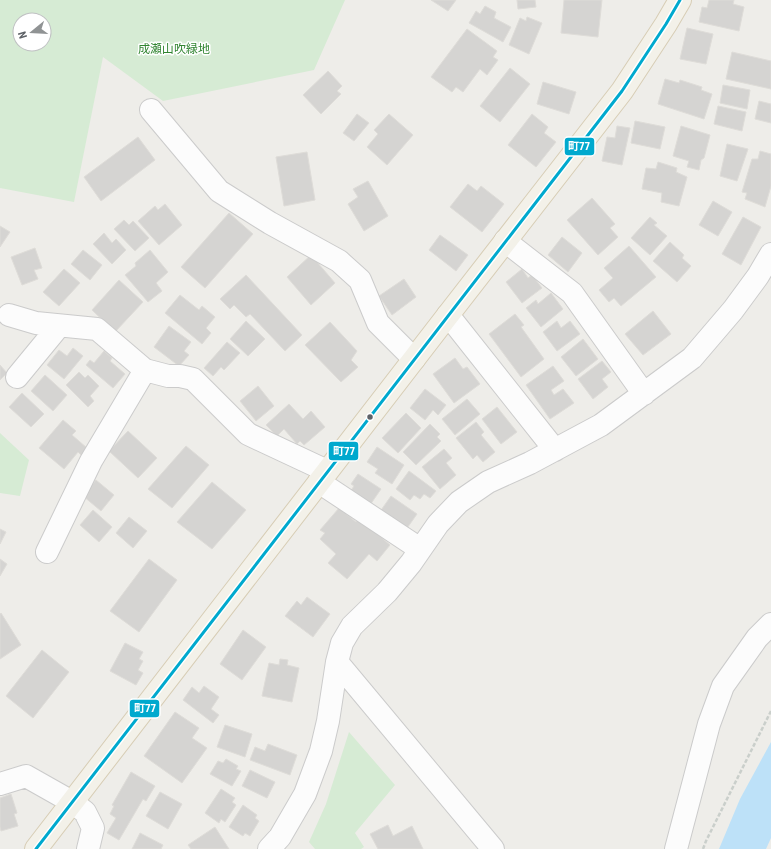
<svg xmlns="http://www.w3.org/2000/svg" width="771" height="849" font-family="'Roboto Condensed','Noto Sans JP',sans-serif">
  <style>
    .green { fill: #d6ebd4; fill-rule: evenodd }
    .water { fill: #bde1f8 }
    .building { fill: #d5d4d2; stroke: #dedcd8 }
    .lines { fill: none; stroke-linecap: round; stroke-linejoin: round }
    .minor-casing { stroke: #cbcbcb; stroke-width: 24 }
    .major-casing { stroke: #d7cdb5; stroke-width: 24 }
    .path { stroke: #cacfcb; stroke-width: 2.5; stroke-dasharray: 4 2; stroke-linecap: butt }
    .minor { stroke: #fcfcfc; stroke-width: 22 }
    .major { stroke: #f3f1e9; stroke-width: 22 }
    .bus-1-casing { stroke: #fff; stroke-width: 6 }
    .bus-1 { stroke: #00a9ce; stroke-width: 3 }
    .bus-dot { fill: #5e6267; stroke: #fff; stroke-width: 1.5 }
    .labels { text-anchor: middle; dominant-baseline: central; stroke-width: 3; stroke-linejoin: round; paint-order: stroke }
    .park-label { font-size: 12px; fill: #308430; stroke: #fff }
    .line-badge { stroke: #fff; stroke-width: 1.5 }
    .badge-label { font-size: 11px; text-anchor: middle; font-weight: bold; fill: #fff }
  </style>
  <rect width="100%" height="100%" fill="#eeede9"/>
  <path class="green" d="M0 0H345L314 70 163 101 103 57 74 202 0 188ZM20 20H44V44H20Z
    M0 433 29 460 20 496 0 493Z
    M349 732 395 785 355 833 364 847 361 849H315L309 842 326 804Z"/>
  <path class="water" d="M771 742V838L766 849H719L740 799Z"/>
  <path class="building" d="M431 0H456L448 11Z
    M517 0H535L536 7 518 9Z
    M564 0H602L598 37 561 33Z
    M709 0H734L733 4 744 7 739 31 699 22 702 7 707 8Z
    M485 6 496 12 494 18 511 27 503 42 469 23 476 11 480 14Z
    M527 17 542 23 529 54 509 45 520 18 526 21Z
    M687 28 713 34 706 64 680 59Z
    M467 29 497 51 493 57 498 60 487 75 480 69 463 92 456 87 452 92 431 77Z
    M732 52 771 61V89L726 79Z
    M510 68 530 84 500 122 480 106Z
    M328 71 342 86 337 91 341 94 321 114 303 95Z
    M665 79 679 83 680 80 702 87 701 90 712 94 704 119 658 104Z
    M543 82 576 92 569 114 537 104Z
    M723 85 750 90 747 109 720 103Z
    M759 101 771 104V123L755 119Z
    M718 106 746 112 742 131 714 124Z
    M357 114 369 123 354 141 343 133Z
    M389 114 413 135 387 165 367 147 378 134 374 130Z
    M532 114 548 127 544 133 556 142 536 167 508 145Z
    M635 121 665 127 660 149 631 143Z
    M617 126 630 128 622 165 602 161 607 137 615 138Z
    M681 126 710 135 704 158 701 160 699 170 687 167 689 161 673 156Z
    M138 137 155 160 101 201 84 177Z
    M727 144 748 149 737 181 720 176Z
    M760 151 771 154V186L765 207 745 199 747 193 742 192 752 159H758Z
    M307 152 315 200 284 206 276 157Z
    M658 162 677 168 676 172 687 177 679 206 661 202 662 193 642 189 646 168 656 169Z
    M368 181 388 216 364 231 348 204 358 197 353 189Z
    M468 184 477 191 481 186 504 204 482 232 450 207Z
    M592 198 615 224 610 228 618 237 598 255 567 220Z
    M713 201 732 212 718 236 699 225Z
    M165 204 182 225 159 245 138 221 155 206 158 210Z
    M229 213 253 234 205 288 181 267Z
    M650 217 657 223 654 225 667 236 650 255 631 238Z
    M743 217 761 227 741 265 722 254Z
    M124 220 129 225 133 221 149 238 135 251 114 229Z
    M0 226 10 232 0 247Z
    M104 233 112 243 116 239 126 250 112 264 93 244Z
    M440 235 468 255 456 271 429 250Z
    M562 237 582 253 568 272 548 255Z
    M670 242 684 255 682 258 691 266 677 282 653 261Z
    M629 246 656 277 621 306 614 298 609 302 599 290 613 278 604 268Z
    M35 248 42 268 34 270 38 279 22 285 11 257Z
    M83 250 102 265 90 280 71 264Z
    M150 250 168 272 156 283 162 291 148 302 125 275 136 266 135 263Z
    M311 255 335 283 311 305 287 277Z
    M64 269 80 283 59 306 43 292Z
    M522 269 528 278 532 275 542 288 522 303 506 282Z
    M246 275 302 335 285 351 250 314 246 317 234 305 230 309 220 299Z
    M404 279 416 297 392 315 379 296Z
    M119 280 143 302 115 332 92 310Z
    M551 293 563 309 541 327 526 308 536 300 538 304Z
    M180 295 199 310 202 306 215 317 206 328 211 333 202 344 165 313Z
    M653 311 671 334 643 355 625 334Z
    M515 314 524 325 521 327 544 359 521 377 489 334Z
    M246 321 265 339 248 356 230 339Z
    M557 321 561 328 570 321 580 334 557 351 543 332Z
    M330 322 357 351 351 360 358 367 341 382 305 345Z
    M169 326 191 342 184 351 189 355 179 366 154 347Z
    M583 339 598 359 576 376 561 357Z
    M227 342 240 353 224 370 221 367 213 376 204 368Z
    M73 348 83 356 64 379 47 365 59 350 67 356Z
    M104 351 112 358 110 361 125 374 113 388 86 365 90 360 94 363Z
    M455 358 463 369 467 367 480 384 454 403 433 374Z
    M602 361 611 372 602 379 608 387 593 399 578 379Z
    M0 365 7 373 0 380Z
    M553 366 564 381 551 390 554 395 563 389 574 403 550 419 526 385Z
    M79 372 85 378 88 375 99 386 90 396 94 401 88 407 66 385Z
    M45 375 67 395 53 411 31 391Z
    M258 386 274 406 256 421 240 401Z
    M425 389 446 405 438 415 433 410 425 420 410 408Z
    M22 393 44 414 31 427 9 407Z
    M467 399 480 414 455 435 442 419Z
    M289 404 303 419 311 411 325 427 304 445 300 441 297 444 284 429 277 436 266 425Z
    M497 407 517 432 501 444 482 419Z
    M406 413 421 428 398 453 382 438Z
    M63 420 76 431 72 435 87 448 81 455 78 452 64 469 39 448Z
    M476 422 484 432 481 435 495 452 483 462 477 455 473 459 456 438Z
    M430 424 440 434 437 437 441 441 416 465 403 452Z
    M128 431 157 458 138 478 109 451Z
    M186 446 209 465 172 508 148 489Z
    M377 447 404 465 392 484 375 473 378 469 367 462Z
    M444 449 452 458 446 463 456 475 440 489 422 467Z
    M409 471 436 491 430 498 424 494 420 499 414 495 410 500 396 489Z
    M358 474 381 489 370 505 350 492 354 486 351 484Z
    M96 480 114 495 101 511 83 496Z
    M212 482 246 510 212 549 177 522Z
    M391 496 417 514 405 531 379 513Z
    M339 508 356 522 359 518 390 545 377 561 369 554 347 579 328 563 336 554 320 539 325 533 320 530Z
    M93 510 112 527 99 542 80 525Z
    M129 517 147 531 133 548 116 533Z
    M0 529 6 532 0 544Z
    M0 559 7 564 0 576Z
    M149 559 177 580 139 632 110 611Z
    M307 597 330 614 313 637 285 616 297 601 301 605Z
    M1 613 21 645 0 659V614Z
    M243 630 266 647 242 680 220 664Z
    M125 643 143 652 139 659 143 661 138 670 143 673 136 685 110 671Z
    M42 650 69 672 33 718 6 696Z
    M280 659 288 660 287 665 299 668 292 702 262 696 269 663 279 665Z
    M204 686 219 697 211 709 219 715 213 723 183 700 192 687 199 693Z
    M175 712 199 728 192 738 207 748 182 783 144 756Z
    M225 725 252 734 245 757 217 747Z
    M268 744 297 755 290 775 250 760 255 747 265 751Z
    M226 759 238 766 236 769 241 771 232 786 210 774 218 761 223 763Z
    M250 770 275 782 267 798 242 786Z
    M131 772 155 786 146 801 143 799 119 840 107 833 116 818 110 814 114 806 112 805Z
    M221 789 235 798 232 802 236 805 225 822 221 819 219 823 205 813Z
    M160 792 182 804 168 829 146 816Z
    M11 794 17 813 14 814 18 826 1 831 0 827V798Z
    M243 805 257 815 255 818 259 821 250 836 245 833 243 836 229 827Z
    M388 825 393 836 412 826 423 849H378L370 834Z
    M215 827 229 849H191L188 845Z
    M140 833 163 845 161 849H132Z"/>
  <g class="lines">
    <defs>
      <path id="minor" d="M151 110 219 191 270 223 339 261 360 280 378 323 414 359
        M505 241 572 293 644 394
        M9 315 36 323 97 329 145 370 168 376H180L193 379 248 434 327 471
        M448 315 555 450
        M17 377 59 326
        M319 482 420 549
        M47 552 91 461 145 370
        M337 662 493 849
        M0 784 26 776 72 802 85 812 93 828 88 849
        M269 849 280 837 305 794 321 751 328 721 337 662 342 643 352 626 387 592 411 563 438 524 459 502 488 482 530 463 601 425 692 358 733 310 758 276 771 254
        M676 849 709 724 723 686 757 638 771 624"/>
      <path id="major" d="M36 849 448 315 622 91 666 24 680 0"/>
    </defs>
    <use href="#minor" class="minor-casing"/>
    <use href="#major" class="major-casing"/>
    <path class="path" d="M703 849 706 841 771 711"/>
    <use href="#minor" class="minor"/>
    <use href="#major" class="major"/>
    <defs>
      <path id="bus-1" d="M36 849 622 91 666 24 680 0"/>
    </defs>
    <use href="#bus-1" class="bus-1-casing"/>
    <use href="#bus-1" class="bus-1"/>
  </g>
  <circle class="bus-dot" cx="370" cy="417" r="3.5"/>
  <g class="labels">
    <g class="park-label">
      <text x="174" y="49">成瀬山吹緑地</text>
    </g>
  </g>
  <g class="line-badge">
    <rect x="564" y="137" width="31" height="19" rx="4" fill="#00a9ce"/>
    <rect x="328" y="441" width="31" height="20" rx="4" fill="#00a9ce"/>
    <rect x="129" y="699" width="31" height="19" rx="4" fill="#00a9ce"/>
  </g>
  <g class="badge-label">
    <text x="579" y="150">町77</text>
    <text x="344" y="455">町77</text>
    <text x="145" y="712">町77</text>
  </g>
  <g transform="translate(32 32) rotate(252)"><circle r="19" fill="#ffffff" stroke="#bfc0c2"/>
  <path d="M0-3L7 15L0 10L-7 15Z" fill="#909394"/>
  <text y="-6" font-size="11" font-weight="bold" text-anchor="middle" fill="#5e6267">N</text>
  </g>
</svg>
